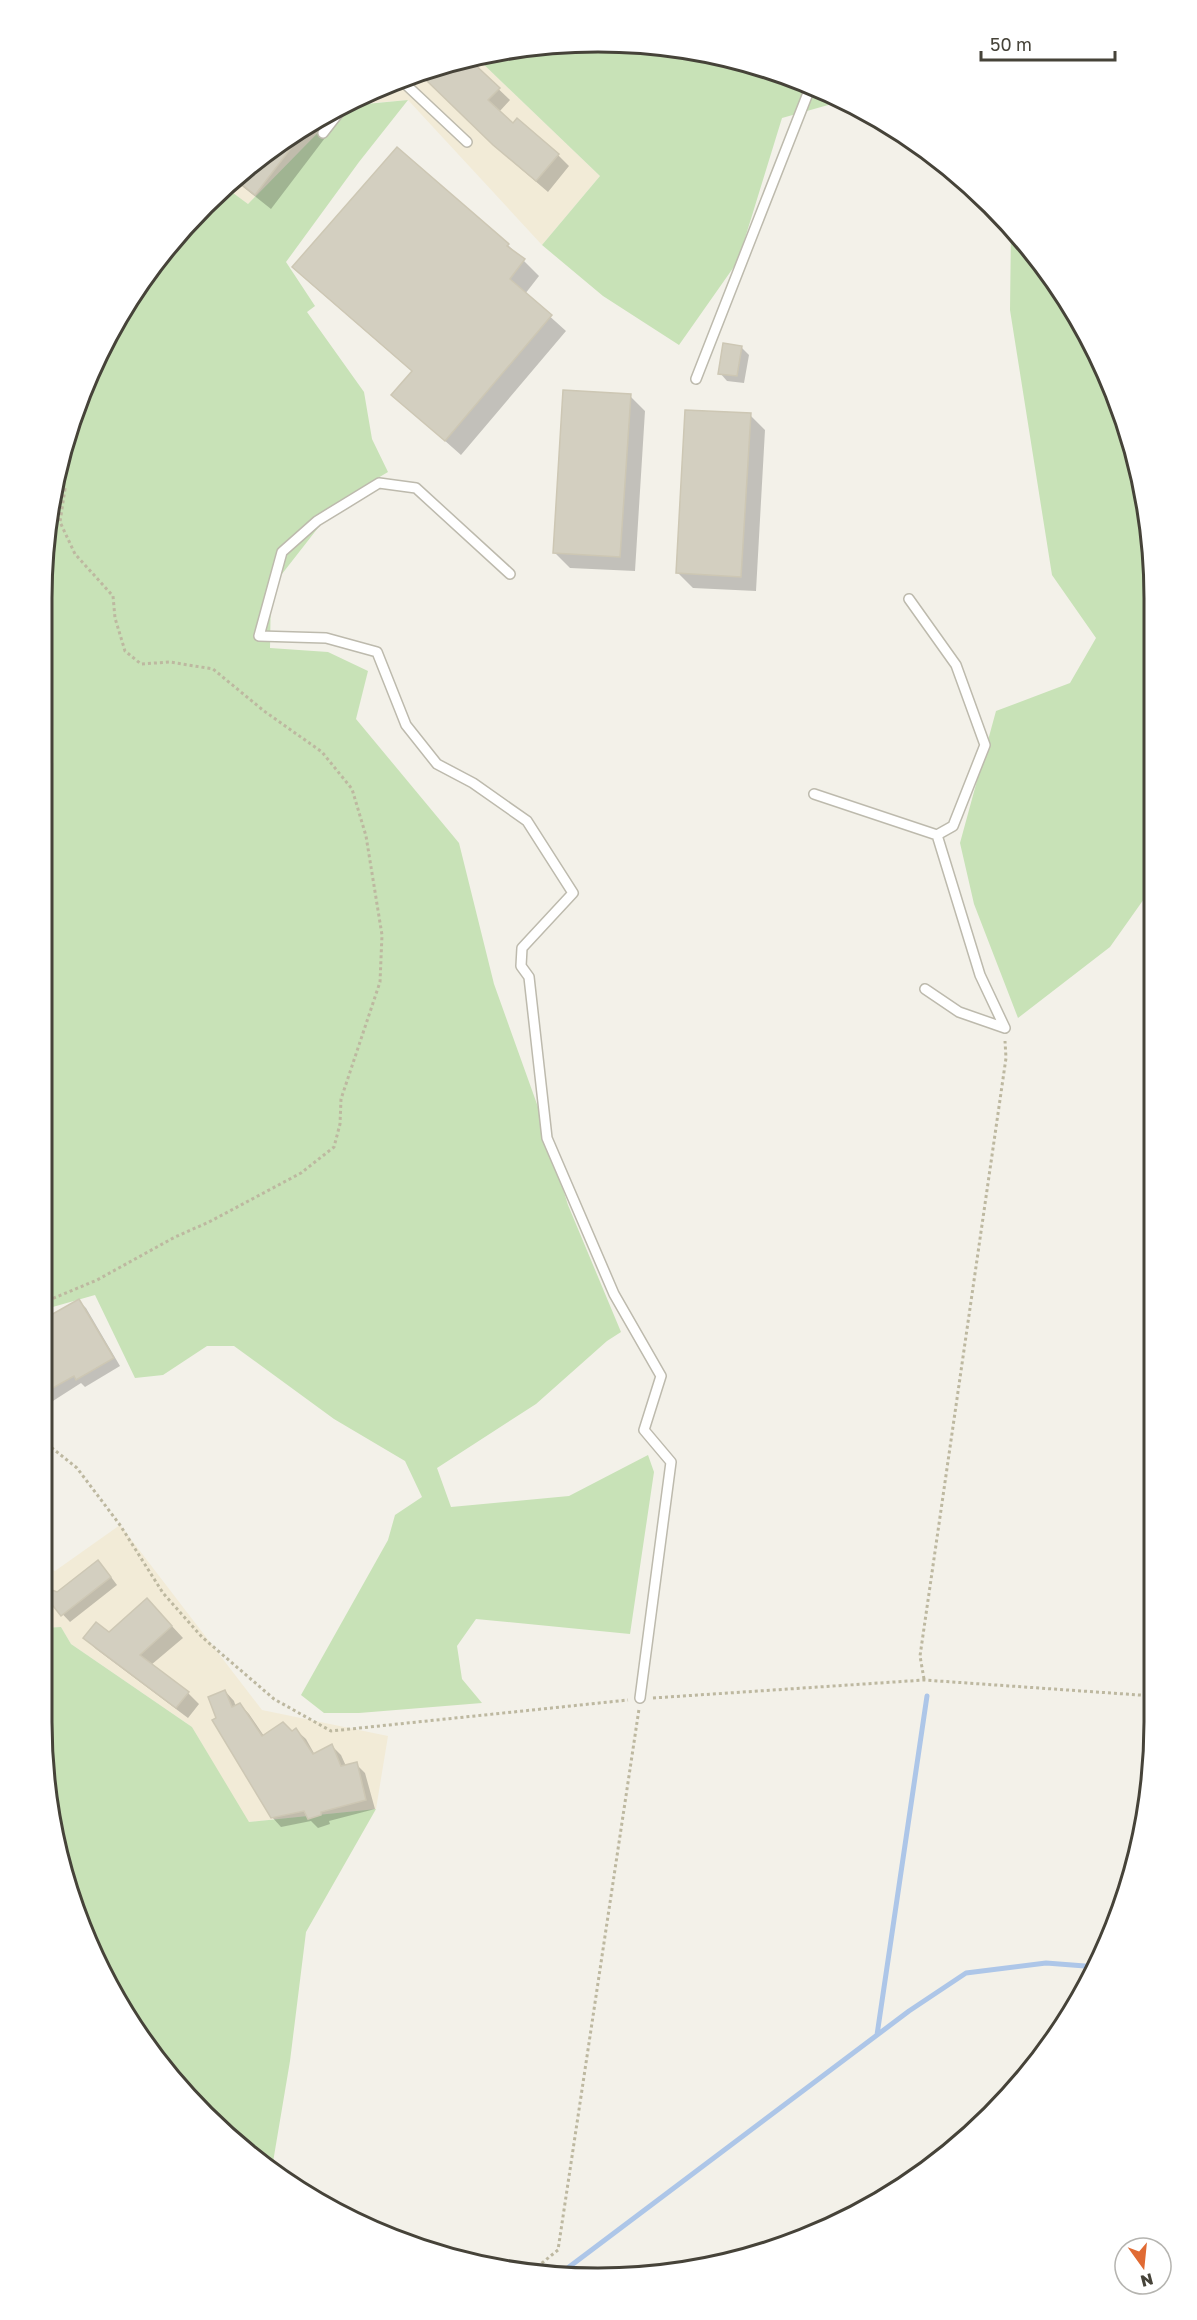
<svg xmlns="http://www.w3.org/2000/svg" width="1197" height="2320" font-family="'Golos Text',sans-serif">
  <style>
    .commercial { fill: #f2ebd7 }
    .green { fill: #c8e2b7 }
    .shadow { fill: #0003 }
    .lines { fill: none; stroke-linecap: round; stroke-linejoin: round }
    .stream { stroke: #adc6e8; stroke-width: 5 }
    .building { fill: #d3cfc0; stroke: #cdc7b4; stroke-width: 1.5 }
    .lane-casing { stroke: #bdbaad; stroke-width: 12 }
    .path { stroke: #bdb8a0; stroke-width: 3; stroke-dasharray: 3 3; stroke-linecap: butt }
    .lane { stroke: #fff; stroke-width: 9 }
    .rim { fill: none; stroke: #464339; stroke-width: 3 }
  </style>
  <rect width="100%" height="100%" fill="#f3f1e9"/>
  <path class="commercial" d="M477 58 600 176 542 245 408 100 346 105 420 71Z
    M344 106 248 204 225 187 232 180 321 116Z
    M120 1525 262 1710 388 1736 376 1809 248 1822 192 1727 71 1644 61 1627 42 1628V1565L55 1571Z"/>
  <path class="green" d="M635 43 743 61 846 100 782 118 738 261 679 345 603 296 542 245 600 176 477 58 526 47Z
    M408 100 359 162 286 262 315 306 307 312 364 392 372 439 388 472 339 501 271 588 270 648 328 652 368 671 356 719 459 843 494 984 538 1107 568 1205 621 1332 607 1341 536 1404 437 1468 451 1507 569 1496 648 1455 654 1472 630 1634 476 1619 457 1646 462 1679 482 1703 359 1713H324L301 1695 388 1540 395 1515 422 1497 405 1461 334 1419 234 1346H207L163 1375 135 1378 95 1295 42 1310 43 562 61 454 100 352 157 259 225 187 248 204 344 106Z
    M1011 229 1040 260 1113 386 1150 526 1151 889 1110 947 1018 1018 974 904 960 843 996 711 1070 683 1096 638 1052 575 1010 310Z
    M61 1627 71 1644 192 1727 249 1822 376 1809 306 1932 290 2061 272 2168 157 2061 72 1901 42 1721V1628Z"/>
  <path class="shadow" d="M468 60 510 100 499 112 513 125 558 155 569 166 548 192 507 157 429 81 443 66Z
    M344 106 347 109 271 209 233 179 321 116Z
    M398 149 508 245 539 276 525 294 566 331 461 455 393 395 413 372 309 282Z
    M741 347 749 355 744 383 727 381 720 373Z
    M630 396 645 411 635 571 570 568 554 552Z
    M750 415 765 430 756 591 693 588 678 573Z
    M79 1301 86 1308 120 1366 85 1387 81 1383 42 1408V1324Z
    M105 1569 117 1585 70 1622 53 1604 47 1621 42 1619V1587L58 1593Z
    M158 1611 183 1638 151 1665 188 1693 199 1704 188 1718 96 1649 85 1638 110 1634Z
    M225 1691 234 1701 236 1707 240 1704 249 1714 264 1736 292 1733 296 1730 306 1739 315 1755 332 1746 341 1755 346 1766 356 1764 365 1773 375 1809 329 1821 330 1824 318 1828 311 1821 281 1827 272 1817 218 1718Z"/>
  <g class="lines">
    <path class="stream" d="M877 2035 927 1696
      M565 2270 909 2011 966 1973 1046 1963 1098 1967"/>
  </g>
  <path class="building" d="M470 60 500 88 488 100 513 123 517 118 559 154 536 181 493 145 427 81 440 67Z
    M298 132 301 135 255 195 234 178Z
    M397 147 509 244 507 246 525 259 510 279 552 315 445 441 391 395 412 371 292 267Z
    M723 343 742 346 737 376 718 374Z
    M563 390 631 394 620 557 553 553Z
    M685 410 751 413 741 577 676 573Z
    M79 1299 114 1358 76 1380 74 1376 42 1394V1320Z
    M98 1560 111 1577 61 1616 42 1592V1586L57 1592Z
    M147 1598 172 1626 140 1655 189 1692 176 1708 83 1638 96 1622 109 1632Z
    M225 1690 232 1707 240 1703 262 1736 283 1722 292 1731 296 1728 313 1754 332 1744 341 1766 357 1762 366 1800 321 1812V1815L308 1819 304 1811 271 1818 212 1720 216 1718 208 1697Z"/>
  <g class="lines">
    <defs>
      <path id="lane" d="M401 80 467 142
        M323 133 344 106
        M696 379 810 88
        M510 574 416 488 379 483 317 521 282 552 259 636 326 638 377 652 406 725 437 764 473 783 527 821 573 893 522 948 521 966 529 977 547 1138 614 1294 661 1376 644 1430 671 1462 640 1698
        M814 794 937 835 953 826 985 745 956 665 909 599
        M937 835 980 975 1005 1028
        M925 989 959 1012 1005 1028"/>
    </defs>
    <use href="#lane" class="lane-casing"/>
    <path class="path" d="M42 1303 97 1280 175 1237 209 1222 301 1173 334 1147 340 1124 341 1099 380 982 382 935 366 836 352 789 322 752 264 711 213 669 170 662 141 664 125 651 115 618 113 596 75 554 60 522 65 489 57 478
      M42 1440 77 1468 120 1525 163 1593 202 1637 274 1699 331 1731 628 1700
      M924 1679 920 1656 1006 1058 1005 1041
      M653 1698 924 1680 1154 1696
      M537 2267 558 2250 639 1709"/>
    <use href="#lane" class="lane"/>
  </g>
  <path d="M0 0H1197V2320H0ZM598 52H598A546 546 0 0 1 1144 598V1722A546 546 0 0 1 598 2268H598A546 546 0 0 1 52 1722V598A546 546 0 0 1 598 52Z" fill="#fff" fill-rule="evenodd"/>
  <path class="rim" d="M598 52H598A546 546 0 0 1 1144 598V1722A546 546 0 0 1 598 2268H598A546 546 0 0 1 52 1722V598A546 546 0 0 1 598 52Z"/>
  <g transform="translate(1143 2266) rotate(165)"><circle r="28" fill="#ffffff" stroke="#b5b4b0" stroke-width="1.5"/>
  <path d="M0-4.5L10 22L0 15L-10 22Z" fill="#e06a33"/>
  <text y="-9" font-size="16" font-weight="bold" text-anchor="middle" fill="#464339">N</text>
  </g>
  <path d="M981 51v9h134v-9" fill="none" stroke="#464339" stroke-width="3"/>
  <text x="990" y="51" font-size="18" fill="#464339" stroke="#ffffff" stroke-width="4.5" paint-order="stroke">50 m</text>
</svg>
